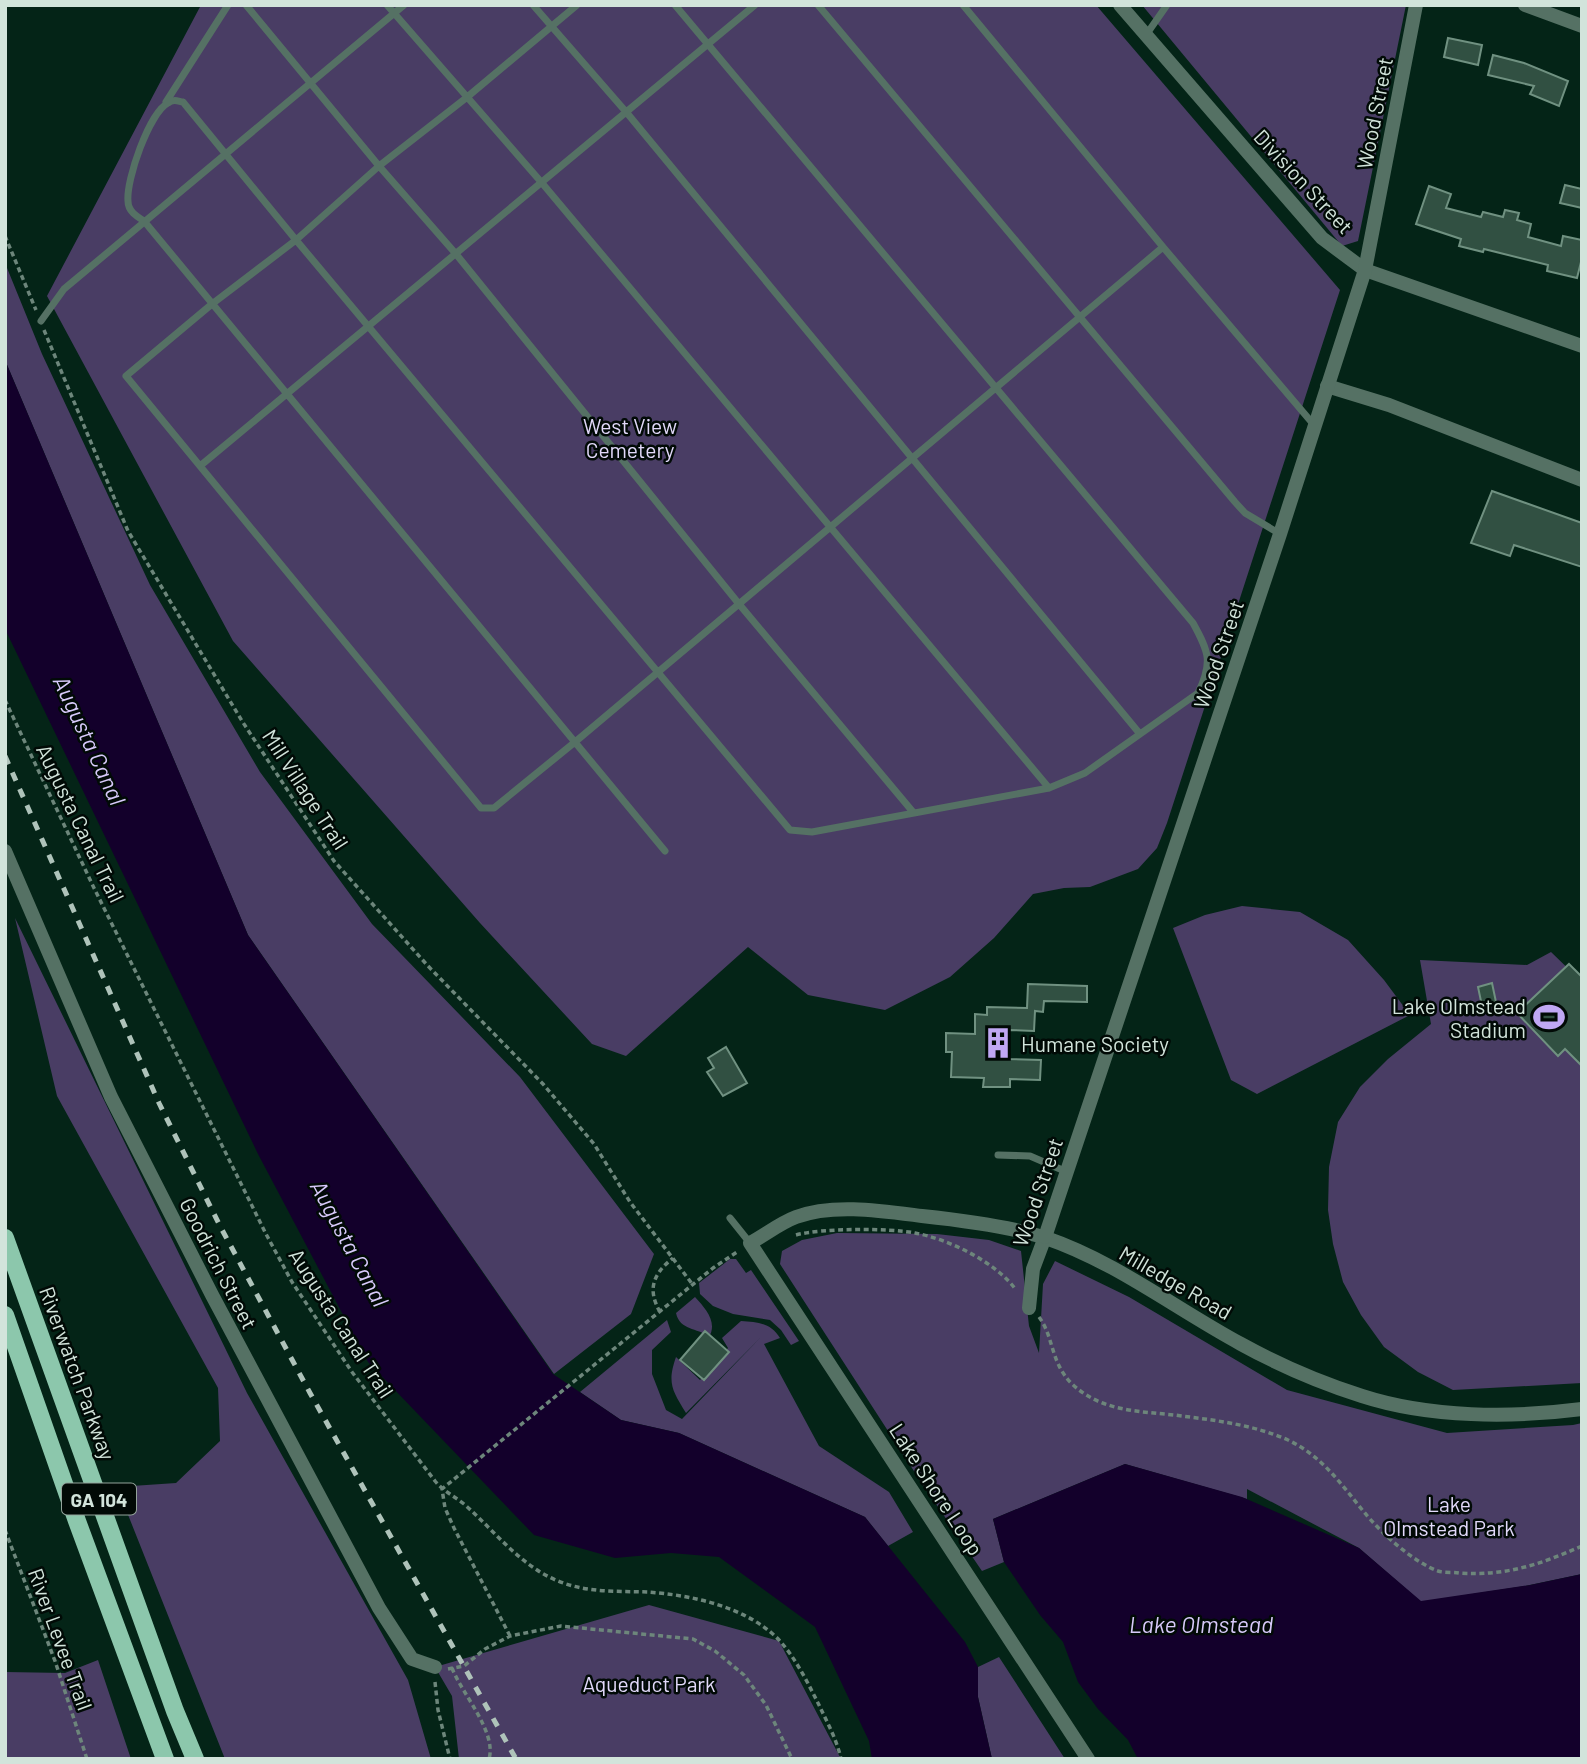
<svg xmlns="http://www.w3.org/2000/svg" width="1587" height="1764" font-family="Barlow,sans-serif">
  <style>
    .green { fill: #493d64 }
    .water { fill: #13002b }
    .building { fill: #315042; stroke: #709181; stroke-width: 2 }
    .lines { fill: none; stroke-linecap: round; stroke-linejoin: round }
    .path { stroke: #6d867b; stroke-width: 3.5; stroke-dasharray: 5 3.5; stroke-linecap: butt }
    .service { stroke: #557164; stroke-width: 7 }
    .minor { stroke: #557164; stroke-width: 14 }
    .tertiary { stroke: #557164; stroke-width: 14 }
    .primary { stroke: #8cc7ac; stroke-width: 18 }
    .rail { stroke: #afc3ba; stroke-width: 5; stroke-dasharray: 9 9; stroke-linecap: butt }
    .labels { text-anchor: middle; dominant-baseline: central; stroke-width: 5; stroke-linejoin: round; paint-order: stroke }
    .shield { fill: #010a06; stroke: #93a39b; stroke-width: 2 }
    .shield-label { font-size: 19px; font-weight: bold; fill: #d2e4db }
    .street-label { font-size: 21px; fill: #d2e4db; stroke: #010a06 }
    .park-label { font-size: 21px; fill: #e2d9fa; stroke: #010a06 }
    .poi-label { font-size: 21px; fill: #d2e4db; stroke: #010a06; text-anchor: end }
    .water-label { font-size: 23px; font-style: italic; fill: #d7c9fa; stroke: #010a06 }
  </style>
  <rect width="100%" height="100%" fill="#042417"/>
  <path class="green" d="M201 5H1096L1340 290 1167 823 1157 848 1138 869 1090 887 1064 888 1033 894 994 938 950 977 885 1010 808 995 748 947 626 1056 592 1044 480 923 233 641 47 296Z
    M1142 5H1406L1358 241 1342 246Z
    M5 263 42 354 150 585 260 772 372 924 520 1077 654 1254 631 1314 554 1374 248 935 5 360Z
    M1242 906 1300 912 1348 940 1384 980 1410 1015 1257 1094 1231 1080 1173 928 1205 915Z
    M15 918 247 1393 408 1680 431 1759H225L117 1487 176 1483 220 1441 218 1388 57 1096Z
    M1551 952 1582 982V1383L1453 1390 1418 1372 1384 1347 1361 1315 1343 1282 1333 1244 1328 1210 1329 1167 1338 1122 1360 1087 1388 1059 1431 1024 1420 960 1527 965Z
    M837 1233 937 1234 989 1240 1021 1251 1029 1326 1039 1353 1043 1284 1055 1261 1129 1297 1287 1390 1447 1433 1573 1425 1582 1423V1574L1525 1586 1421 1602 1359 1548 1247 1489V1499L1125 1464 993 1519 1004 1562 982 1571 923 1485 780 1264 782 1251 802 1240Z
    M730 1259H736L746 1273 751 1270 799 1341 791 1345 781 1330 770 1320 733 1314 713 1306 700 1294 699 1283Z
    M695 1297C705 1308 718 1322 709 1337 697 1327 680 1331 676 1313Z
    M667 1320 671 1332 652 1350V1374L666 1410 682 1419 761 1337 686 1413C672 1390 667 1383 676 1357L700 1380 728 1348 722 1338 741 1321C758 1322 771 1323 780 1338L764 1344 819 1446 889 1492 913 1532 888 1546 865 1517 679 1433 621 1420 580 1392Z
    M649 1605 779 1641 841 1759H491L489 1756 490 1759H459L452 1696 435 1667Z
    M999 1657 1065 1759H992L978 1697V1667Z
    M98 1660 131 1759H5V1672L65 1673Z"/>
  <path class="water" d="M5 360 248 935 553 1374 621 1420 679 1433 865 1517 965 1642 978 1667V1697L992 1759H872L869 1741 815 1627 719 1557 671 1553 615 1558 534 1535 368 1362 258 1154 5 629Z
    M1125 1464 1242 1497 1359 1548 1421 1601 1530 1585 1582 1574V1759H1138L1128 1740 1098 1709 1078 1682 1063 1642 1040 1615 1004 1562 993 1519Z"/>
  <path class="building" d="M1448 38 1482 45 1478 65 1444 57Z
    M1493 55 1524 63 1568 81 1559 106 1530 94 1534 86 1488 75Z
    M1565 185 1582 189V208L1560 203Z
    M1429 186 1451 194 1446 208 1481 217 1483 212 1503 217 1505 210 1519 213 1517 220 1531 224 1528 237 1561 246 1563 236 1582 240V258L1577 278 1547 271 1548 265 1484 249 1483 252 1459 246 1461 239 1416 224Z
    M1492 491 1582 523V567L1514 545 1510 556 1471 543Z
    M1569 964 1582 977V1066L1565 1049 1558 1056 1517 1013Z
    M1492 983 1496 1002 1482 1006 1478 987Z
    M1028 984 1087 986V1002L1044 1001 1043 1012 1035 1011 1034 1031 1009 1030 1008 1059 1041 1060 1040 1080 1010 1079V1087H983L984 1078 951 1077 952 1052H946V1033L975 1034V1014L987 1015V1007L1027 1008Z
    M726 1047 747 1083 723 1096 707 1072 714 1068 708 1058Z
    M705 1331 729 1352 704 1380 680 1360Z"/>
  <g class="lines">
    <path class="path" d="M5 236 36 310
      M44 330 128 531 242 721 334 861 428 966 543 1084 594 1144 630 1202 693 1285
      M5 700 94 888 266 1234 292 1282 352 1372 435 1481C443 1491 454 1496 464 1504 495 1531 519 1565 558 1581 587 1593 618 1591 647 1592 692 1595 748 1607 780 1641 796 1659 808 1683 819 1705 827 1722 837 1740 841 1759
      M796 1235C821 1228 889 1228 915 1233 948 1239 996 1262 1016 1290
      M660 1312C647 1289 653 1274 673 1258
      M1039 1317C1054 1337 1050 1361 1071 1383 1100 1411 1136 1411 1174 1415 1212 1420 1252 1424 1288 1440 1322 1456 1341 1484 1364 1512 1380 1532 1413 1562 1438 1571 1444 1573 1453 1572 1459 1573 1506 1576 1539 1565 1582 1546
      M5 1530 55 1661 87 1759
      M510 1636 454 1528 445 1508 442 1489 713 1268 737 1252 738 1253
      M452 1668C462 1694 497 1732 489 1759
      M448 1669 464 1666 485 1649 510 1636 561 1626 693 1639 715 1651 744 1675 766 1705 792 1759
      M435 1682 438 1710 450 1759"/>
    <path class="service" d="M246 5 379 166 456 254 739 604 913 812
      M387 5 542 183 1049 788
      M533 5 627 113 1140 734
      M577 5 466 98 379 166 296 240 212 304 126 376 481 808H494L575 742 1163 247 1314 425
      M818 5 1235 502 1245 513 1280 534
      M963 5 1163 247
      M1146 35 1167 5
      M166 102 228 5
      M41 321 64 289 404 5
      M200 466 755 5
      M665 851 144 221C136 216 128 211 128 201 126 180 149 113 168 103 174 99 177 101 183 102L296 240 790 830 812 832 1049 788 1085 773 1198 693C1213 662 1209 652 1193 623L675 5
      M998 1155 1030 1156 1067 1172
      M730 1218 750 1243"/>
    <path class="minor" d="M1120 5 1322 238 1365 270 1582 346
      M1525 5 1582 26
      M1327 386 1389 405 1582 480
      M5 851 111 1097 212 1295 379 1608 412 1659 435 1667
      M1029 1308 1033 1269 1045 1237
      M1088 1759 750 1243C765 1235 780 1223 796 1217 833 1203 883 1211 922 1216 959 1220 1010 1226 1046 1238 1116 1262 1176 1309 1241 1344 1279 1365 1321 1383 1362 1396 1430 1418 1512 1418 1582 1409"/>
    <path class="tertiary" d="M1045 1237 1280 534 1365 270 1416 5"/>
    <path class="primary" d="M5 1238 175 1711 195 1759
      M5 1315 77 1521 165 1759"/>
    <path class="rail" d="M5 756 159 1103 220 1226 310 1393 516 1759"/>
  </g>
  <defs>
    <symbol id="stadium-bare" viewBox="-9 -9 18 18"><path d="M0-5a6.5 5 0 1 0 0 10a6.5 5 0 1 0 0-10ZM-3.5-1.8h7v3.6h-7Z" fill="#c0a8f4" stroke="#010a06" stroke-width="2.5" paint-order="stroke"/></symbol>
    <symbol id="building-bare" viewBox="-9 -9 18 18"><path d="M-4-6H4V6H1V3H-1V6H-4ZM-2.5-4.3h1.7v1.8h-1.7ZM.8-4.3h1.7v1.8H.8ZM-2.5-1h1.7V.8h-1.7ZM.8-1h1.7V.8H.8Z" fill="#c0a8f4" stroke="#010a06" stroke-width="2.5" paint-order="stroke"/></symbol>
  </defs>
  <g fill-rule="evenodd">
    <use href="#stadium-bare" x="1527" y="995" width="44" height="44"/>
    <use href="#building-bare" x="976" y="1021" width="44" height="44"/>
  </g>
  <g class="labels">
    <rect class="shield" x="62" y="1483.5" width="74" height="31" rx="5"/>
    <g class="shield-label">
      <text x="99" y="1499">GA 104</text>
    </g>
    <g class="street-label">
      <text transform="translate(1374 113) rotate(-79)">Wood Street</text>
      <text transform="translate(1304 181) rotate(47)">Division Street</text>
      <text transform="translate(1218 654) rotate(-71)">Wood Street</text>
      <text transform="translate(306 789) rotate(57)">Mill Village Trail</text>
      <text transform="translate(81 823) rotate(64)">Augusta Canal Trail</text>
      <text transform="translate(1037 1192) rotate(-71)">Wood Street</text>
      <text transform="translate(219 1263) rotate(63)">Goodrich Street</text>
      <text transform="translate(1176 1282) rotate(30)">Milledge Road</text>
      <text transform="translate(342 1323) rotate(57)">Augusta Canal Trail</text>
      <text transform="translate(78 1373) rotate(70)">Riverwatch Parkway</text>
      <text transform="translate(937 1489) rotate(57)">Lake Shore Loop</text>
      <text transform="translate(61 1639) rotate(70)">River Levee Trail</text>
    </g>
    <g class="park-label">
      <text x="630" y="425">West View<tspan x="630" dy="24">Cemetery</tspan></text>
      <text x="1449" y="1503">Lake<tspan x="1449" dy="24">Olmstead Park</tspan></text>
      <text x="649" y="1683">Aqueduct Park</text>
    </g>
    <g class="poi-label">
      <text x="1526" y="1005">Lake Olmstead<tspan x="1526" dy="24">Stadium</tspan></text>
      <text x="1021" y="1043" text-anchor="start">Humane Society</text>
    </g>
    <g class="water-label">
      <text transform="translate(90 740) rotate(65)">Augusta Canal</text>
      <text transform="translate(350 1243) rotate(62)">Augusta Canal</text>
      <text x="1201" y="1624">Lake Olmstead</text>
    </g>
  </g>
  <rect width="1587" height="1764" fill="none" stroke="#d2e4db" stroke-width="14"/>
</svg>
